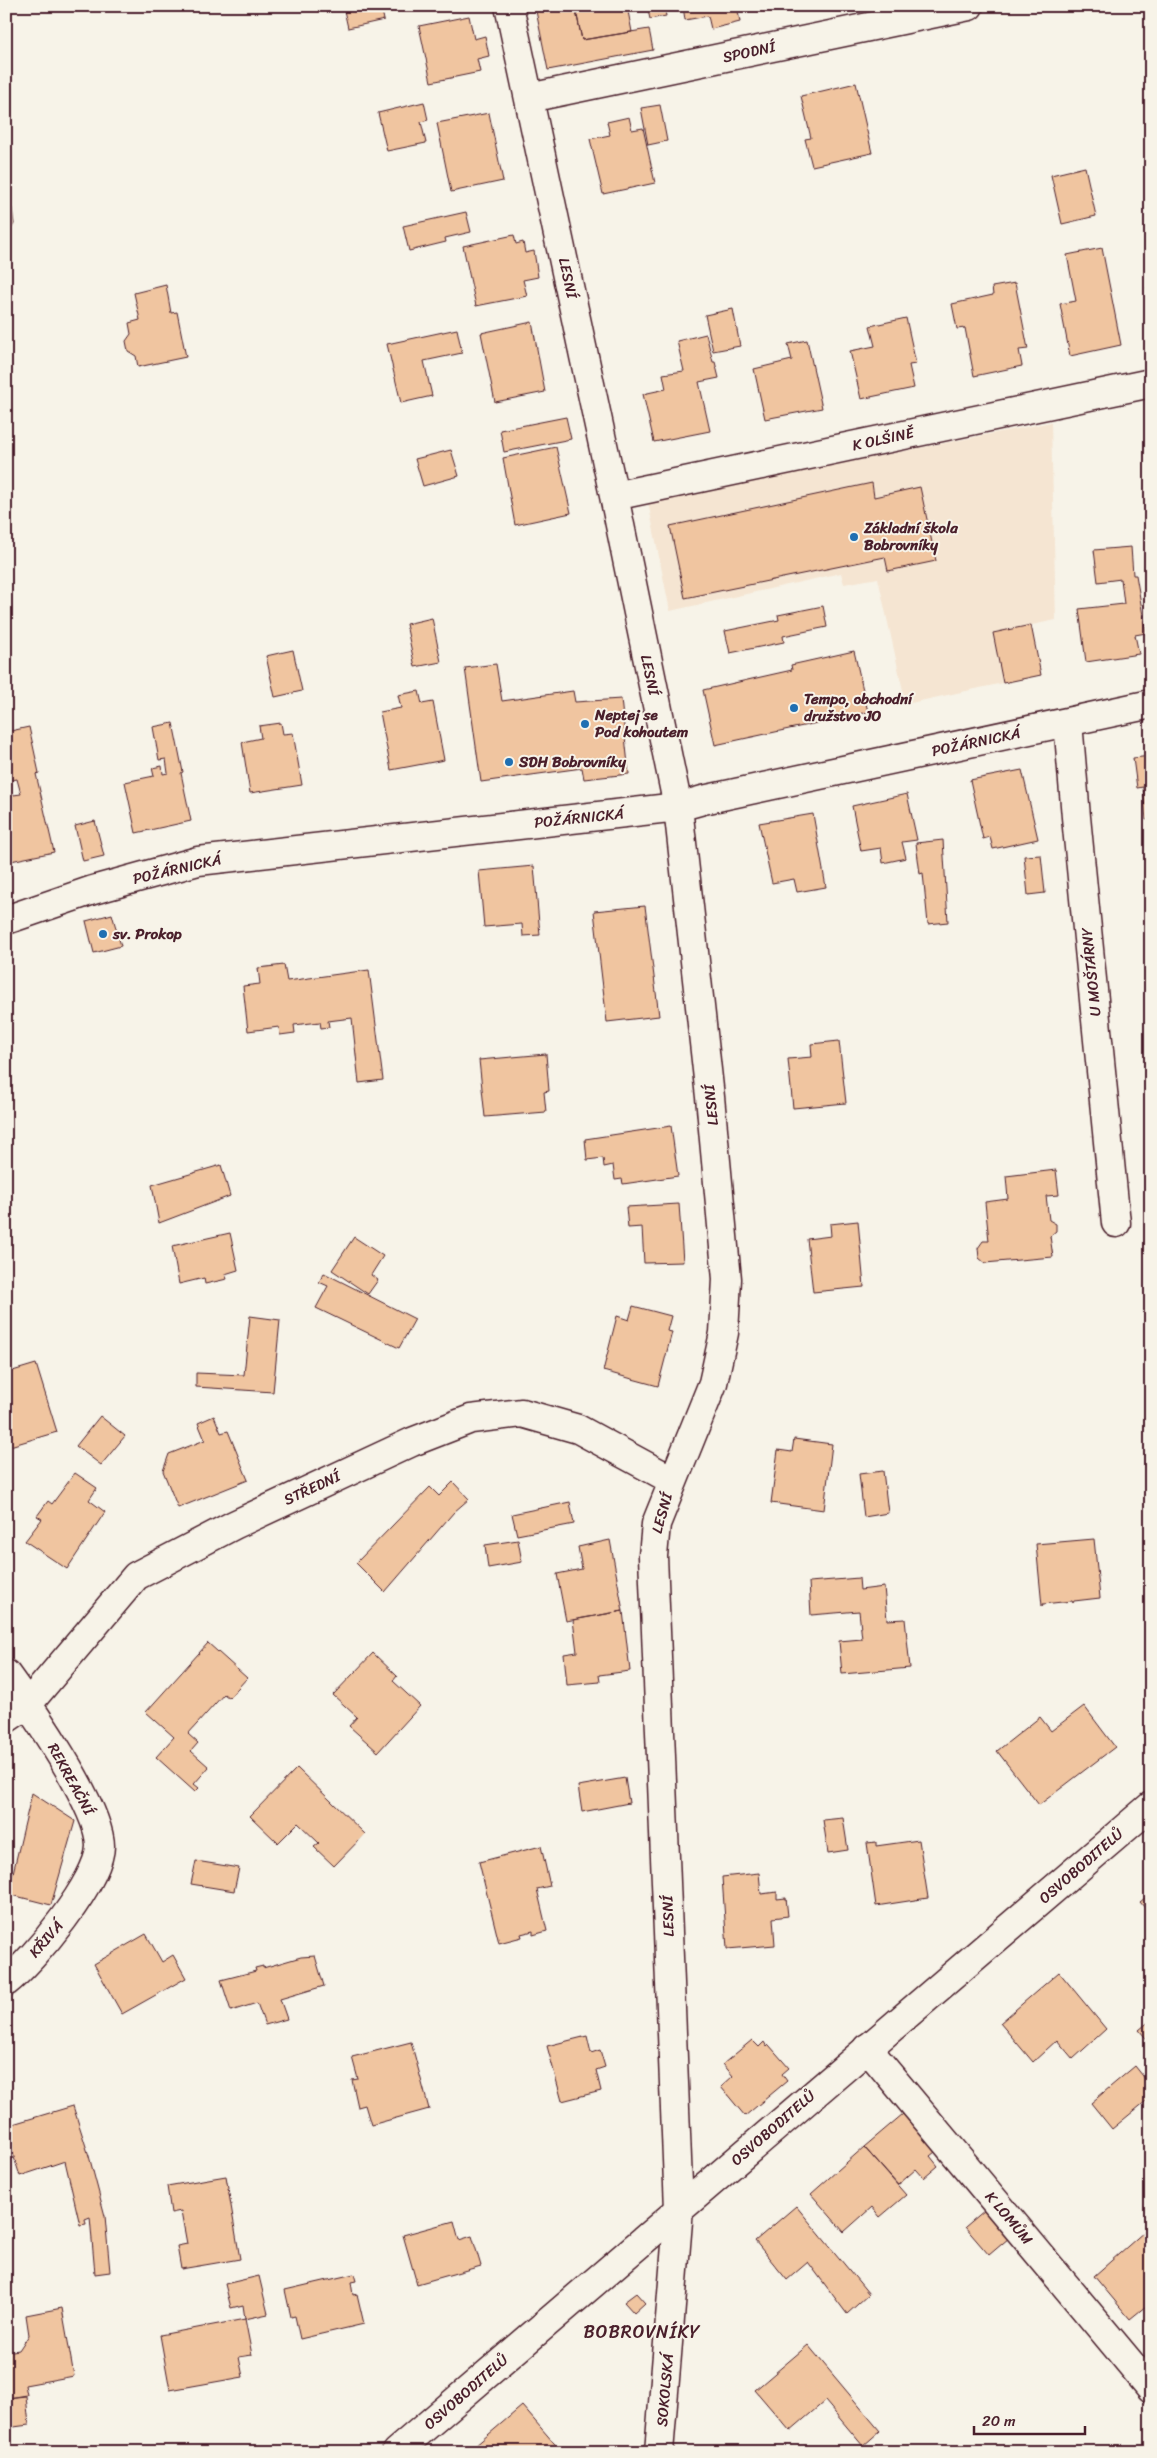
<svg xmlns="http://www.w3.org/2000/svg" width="1157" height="2458" font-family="Sriracha,sans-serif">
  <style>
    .built { fill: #f5e5d2 }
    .building { fill: #f0c5a0; stroke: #4a1f2b }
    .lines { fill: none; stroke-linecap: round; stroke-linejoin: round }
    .street-casing { stroke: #4a1f2b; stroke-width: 31 }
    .secondary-casing { stroke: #4a1f2b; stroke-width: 31 }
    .street { stroke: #f7f3e8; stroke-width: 28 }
    .secondary { stroke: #f7f3e8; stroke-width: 28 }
    .poi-dot { fill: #1f6fb2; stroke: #f7f3e8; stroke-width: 2 }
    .labels { text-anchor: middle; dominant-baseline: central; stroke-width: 4; stroke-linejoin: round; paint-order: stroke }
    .street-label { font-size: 15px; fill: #4a1f2b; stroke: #f7f3e8 }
    .poi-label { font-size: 15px; font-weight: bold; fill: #4a1f2b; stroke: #f7f3e8; text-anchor: start }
    .quarter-label { font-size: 18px; letter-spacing: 1px; fill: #4a1f2b; stroke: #f7f3e8 }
  </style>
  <rect width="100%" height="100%" fill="#f7f3e8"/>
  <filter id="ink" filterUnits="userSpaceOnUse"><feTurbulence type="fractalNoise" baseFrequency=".02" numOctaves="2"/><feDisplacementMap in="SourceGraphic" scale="10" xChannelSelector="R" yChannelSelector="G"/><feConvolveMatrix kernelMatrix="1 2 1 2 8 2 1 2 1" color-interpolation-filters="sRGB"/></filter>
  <g filter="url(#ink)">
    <path class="built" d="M1051 422 1056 620 993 633 1003 683 906 704 878 578 844 584 841 573 670 611 648 502Z"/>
    <path class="building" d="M343 6H381L384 20 348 28Z
      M535 6H575L582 40 649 29 653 50 548 70Z
      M575 6H627L632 32 582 40Z
      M647 6H664L666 16 650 19Z
      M683 6H737L740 22 711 29 708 16 685 20Z
      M469 16 474 39 485 36 489 56 477 59 480 72 431 82 419 26Z
      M856 83 872 153 812 166 805 139 811 138 801 96Z
      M424 102 428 120 421 122 426 143 387 151 378 113Z
      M660 105 667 141 648 145 641 108Z
      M489 113 503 181 451 192 437 123Z
      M629 117 632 130 643 128 655 183 603 194 590 139 610 135 607 122Z
      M1085 167 1096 216 1062 224 1051 175Z
      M6 203 12 208 14 224 6 238Z
      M466 212 471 232 445 238 446 242 409 251 403 226Z
      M514 235 516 244 523 242 525 253 534 251 538 277 523 280 527 296 476 306 463 246Z
      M1102 248 1121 345 1070 356 1060 304 1076 301 1067 255Z
      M1015 283 1028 349 1019 350 1022 366 974 376 965 328 957 329 952 304 993 295 992 287Z
      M166 285 171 313 177 312 186 357 138 367 136 356 128 351 126 341 131 334 129 323 140 320 134 293Z
      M1151 286V307L1147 287Z
      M733 309 740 346 713 351 705 315Z
      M906 318 916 364 909 365 914 388 861 399 850 351 875 346 870 326Z
      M532 322 545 392 495 402 481 333Z
      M457 329 462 353 424 361 432 396 401 403 387 344Z
      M706 334 713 362H715L719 378 699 382 710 431 654 442 643 394 666 389 663 374 684 371 677 341Z
      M807 340 822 408 765 419 754 369 792 360 788 344Z
      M566 417 571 439 504 452 500 430Z
      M556 447 571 513 515 525 503 458Z
      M451 450 459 476 423 486 415 459Z
      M872 483 874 497 920 487 936 561 888 571 885 557 685 598 670 526Z
      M1131 547 1133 575H1136L1146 633 1135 635 1139 654 1086 662 1079 609 1124 604 1121 579 1098 582 1094 550Z
      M823 606 827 627 783 636 784 642 730 653 725 631 779 620 778 615Z
      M432 618 441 662 415 667 406 624Z
      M1031 625 1041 675 1003 683 993 633Z
      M293 650 302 691 275 697 266 656Z
      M854 651 868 712 715 745 703 690 792 670 791 665Z
      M496 664 502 701 573 691 575 702 621 699 629 774 584 779 582 768 481 782 465 668Z
      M419 691 422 704 433 702 444 760 391 770 380 712 401 708 398 695Z
      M173 723 183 772 181 773 191 821 136 833 125 782 154 776 152 768 162 766 163 774 168 773 166 759 159 760 153 727Z
      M281 723 283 734 293 733 302 785 250 793 242 742 261 738 259 726Z
      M29 727 39 773 36 774 54 852 6 862V796L21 794 17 779 6 781V732Z
      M1151 756V819L1146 820 1143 787 1137 788 1133 758Z
      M1022 770 1038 839 993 849 990 837 983 839 970 780Z
      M907 794 917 840 902 842 906 858 883 863 881 848 861 851 852 806Z
      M813 814 826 887 797 892 794 879 772 883 759 823Z
      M95 821 104 856 83 861 75 826Z
      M943 840 948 922 928 924 923 873 920 874 916 843Z
      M1041 855 1045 893 1028 895 1024 856Z
      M534 866 540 935 523 936 522 924 484 927 479 871Z
      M1151 874V899H1148L1146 875Z
      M645 906 659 1016 607 1022 594 911Z
      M112 914 121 946 94 953 86 921Z
      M284 965 287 981 369 970 383 1080 359 1083 352 1018 328 1021 329 1027 321 1028 320 1022 294 1025 295 1033 280 1035 279 1027 248 1031 243 986 260 984 258 968Z
      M839 1041 846 1103 793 1108 788 1059 812 1057 811 1044Z
      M546 1054 549 1091 544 1092 546 1112 485 1117 479 1060Z
      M671 1126 678 1176 623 1184 622 1179 615 1180 613 1165 604 1167 603 1158 587 1160 585 1139Z
      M221 1165 230 1196 159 1223 152 1185Z
      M1056 1170 1059 1195 1046 1196 1049 1220 1056 1224V1231L1050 1236 1053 1257 985 1263 979 1258 978 1248 983 1241H989L985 1202 1008 1199 1006 1176Z
      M679 1204 683 1262 644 1263 642 1227 628 1228 626 1207Z
      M858 1221 864 1287 813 1292 807 1239 831 1236 830 1224Z
      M230 1233 238 1270 225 1274 227 1279 205 1284 204 1278 179 1284 172 1246Z
      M354 1237 383 1256 371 1275 378 1280 368 1294 332 1270Z
      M324 1273 415 1319 399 1348 316 1308 328 1286 319 1282Z
      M633 1306 671 1316 667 1331 672 1332 658 1386 603 1371 617 1316 629 1320Z
      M250 1316 280 1320 273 1392 196 1387V1373L244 1375Z
      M36 1364 57 1432 10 1446 6 1435V1373Z
      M100 1416 125 1436 101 1465 76 1446Z
      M214 1416 221 1433 228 1431 248 1480 178 1508 163 1471 169 1454 205 1440 198 1423Z
      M794 1439 832 1444 824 1510 771 1503 778 1450 792 1452Z
      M883 1471 888 1513 864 1517 859 1474Z
      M75 1473 97 1488 89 1500 105 1512 67 1569 25 1541 42 1519 37 1516 48 1501 52 1504Z
      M453 1482 469 1499 454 1512 385 1592 356 1563 430 1487 439 1496Z
      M570 1502 574 1524 517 1535 512 1514Z
      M1094 1539 1100 1598 1074 1601 1073 1603 1072 1601 1043 1604 1042 1606 1036 1544Z
      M518 1540 522 1562 488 1568 485 1545Z
      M610 1540 623 1611 566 1621 557 1574 582 1569 578 1547Z
      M859 1578 860 1590 884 1587 887 1620 905 1619 910 1668 842 1674 839 1641 862 1639 859 1611 811 1615 809 1582Z
      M623 1611 630 1671 599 1675 600 1682 567 1685 564 1654 577 1652 573 1620Z
      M208 1643 247 1678 229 1698 224 1694 188 1734 198 1743 191 1751 209 1767 194 1784 199 1788 195 1792 156 1757 174 1737 146 1712Z
      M373 1653 397 1676 393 1681 420 1706 378 1752 349 1726 357 1717 333 1695Z
      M1084 1706 1115 1747 1039 1805 997 1751 1040 1717 1051 1731Z
      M297 1768 365 1834 334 1866 314 1847 319 1843 298 1823 278 1843 250 1816Z
      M625 1778 629 1803 582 1812 578 1786Z
      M32 1793 75 1821 51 1905 8 1894Z
      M843 1818 848 1850 828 1853 823 1820Z
      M919 1840 928 1898 876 1906 867 1843 876 1842V1846Z
      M541 1846 550 1886 537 1889 547 1931 533 1935V1931L521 1934 522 1937 499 1943 479 1862Z
      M196 1861 239 1868 234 1891 191 1884Z
      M759 1873 761 1894 777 1892V1899L786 1898 788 1916 773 1918 775 1945 727 1949 722 1877Z
      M1151 1893V1915L1140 1902Z
      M146 1934 162 1962 173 1955 186 1978 122 2014 94 1964Z
      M315 1956 324 1986 280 1999 287 2019 265 2025 257 2003 231 2011 221 1980 256 1971 255 1968 263 1966V1968L301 1957Z
      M1059 1972 1106 2029 1073 2059 1057 2040 1033 2062 1000 2023Z
      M1151 2020V2044L1139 2030Z
      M587 2036 591 2053 600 2050 605 2067 596 2070 601 2091 562 2101 547 2046Z
      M752 2040 759 2047 764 2042 767 2047 769 2045 789 2068 782 2074 787 2081 745 2116 721 2087 733 2076 723 2064Z
      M411 2042 429 2109 371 2125 365 2105 358 2107 352 2080 358 2079 352 2057Z
      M1135 2066 1151 2086V2097L1112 2129 1091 2103Z
      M73 2106 89 2156 105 2216 110 2272 95 2274 90 2217 85 2219 86 2224 80 2225 65 2161 20 2176 6 2132V2126Z
      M903 2114 935 2152 930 2156 938 2166 924 2178 916 2169 898 2185 864 2147Z
      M864 2147 906 2195 880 2217 872 2207 844 2232 811 2194Z
      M226 2176 240 2259 181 2269 177 2246 187 2244 181 2211 171 2213 167 2186Z
      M796 2206 869 2294 847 2314 808 2262 787 2280 755 2241Z
      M985 2210 1009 2238 989 2255 965 2227Z
      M454 2221 459 2240 472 2236 481 2266 417 2284 403 2235Z
      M1145 2231 1151 2238V2302L1130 2319 1094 2276Z
      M354 2274 356 2281 351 2282 353 2295 357 2294 364 2324 300 2339 295 2316 291 2317 285 2290Z
      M259 2276 268 2314 245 2319 243 2305 231 2308 225 2284Z
      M636 2293 645 2303 634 2313 624 2302Z
      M62 2308 74 2376 25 2385 27 2395 9 2398 8 2388 6 2389V2352L19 2350 29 2335 26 2315Z
      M245 2319 252 2355 239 2357 243 2377 170 2390 160 2335Z
      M808 2345 880 2431 863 2446 825 2401 790 2431 755 2390Z
      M26 2396 29 2425 6 2428V2398Z
      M522 2406 560 2450 468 2452Z"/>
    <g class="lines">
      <defs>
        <path id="street" d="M509 6 614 496 678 807 710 1097 727 1279 724 1333 713 1383 656 1524 653 1556 679 2209 659 2452
          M529 98 969 6
          M614 496 1151 383
          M1068 722 1076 817 1116 1223
          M6 920 93 890 198 861 678 807 703 800 1151 704
          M6 1674C31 1708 100 1807 100 1846 100 1880 33 1961 6 1982
          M6 1719 28 1704 136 1576 234 1525 412 1442 471 1419 522 1413 578 1429 672 1480
          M867 2048 1151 2388"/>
        <path id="secondary" d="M396 2452 1151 1806"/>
      </defs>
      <use href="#street" class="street-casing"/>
      <use href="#secondary" class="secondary-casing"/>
      <use href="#street" class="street"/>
      <use href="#secondary" class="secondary"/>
    </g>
  </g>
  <g class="poi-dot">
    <circle cx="854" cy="537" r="5"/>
    <circle cx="794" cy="708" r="5"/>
    <circle cx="585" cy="724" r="5"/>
    <circle cx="509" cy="762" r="5"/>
    <circle cx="103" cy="934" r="5"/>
  </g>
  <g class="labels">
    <g class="street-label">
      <text transform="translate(749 52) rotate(-12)">SPODNÍ</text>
      <text transform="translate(568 278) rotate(78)">LESNÍ</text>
      <text transform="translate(883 439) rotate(-12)">K OLŠINĚ</text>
      <text transform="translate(650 675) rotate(78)">LESNÍ</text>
      <text transform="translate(976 742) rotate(-12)">POŽÁRNICKÁ</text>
      <text transform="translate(579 818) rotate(-6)">POŽÁRNICKÁ</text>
      <text transform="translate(177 869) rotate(-13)">POŽÁRNICKÁ</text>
      <text transform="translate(1091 972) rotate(-96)">U MOŠTÁRNY</text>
      <text transform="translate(711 1105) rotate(-96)">LESNÍ</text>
      <text transform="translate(312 1488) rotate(-25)">STŘEDNÍ</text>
      <text transform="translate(662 1513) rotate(-74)">LESNÍ</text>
      <text transform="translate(71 1779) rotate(61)">REKREAČNÍ</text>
      <text transform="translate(1081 1866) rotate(-41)">OSVOBODITELŮ</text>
      <text transform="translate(668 1916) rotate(-92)">LESNÍ</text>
      <text transform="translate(46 1939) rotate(-49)">KŘIVÁ</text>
      <text transform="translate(773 2128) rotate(-41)">OSVOBODITELŮ</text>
      <text transform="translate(1009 2218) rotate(50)">K LOMŮM</text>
      <text transform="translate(665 2390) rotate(-85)">SOKOLSKÁ</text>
      <text transform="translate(466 2392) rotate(-41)">OSVOBODITELŮ</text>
    </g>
    <g class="poi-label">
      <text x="864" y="528">Základní škola<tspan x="864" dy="17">Bobrovníky</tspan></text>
      <text x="804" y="699">Tempo, obchodní<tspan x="804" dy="17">družstvo JO</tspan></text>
      <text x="595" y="715">Neptej se<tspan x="595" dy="17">Pod kohoutem</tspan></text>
      <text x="519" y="762">SDH Bobrovníky</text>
      <text x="113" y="934">sv. Prokop</text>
    </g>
    <g class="quarter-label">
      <text x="642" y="2332">BOBROVNÍKY</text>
    </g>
  </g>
  <rect width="1157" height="2458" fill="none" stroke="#f7f3e8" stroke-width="25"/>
  <rect x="12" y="12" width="1132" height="2433" fill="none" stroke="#4a1f2b" stroke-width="2" filter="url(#ink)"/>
  <path d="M974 2426v8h111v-8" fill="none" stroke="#4a1f2b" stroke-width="2.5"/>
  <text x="982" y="2426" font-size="15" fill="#4a1f2b" stroke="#f7f3e8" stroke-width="4" paint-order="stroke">20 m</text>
</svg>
